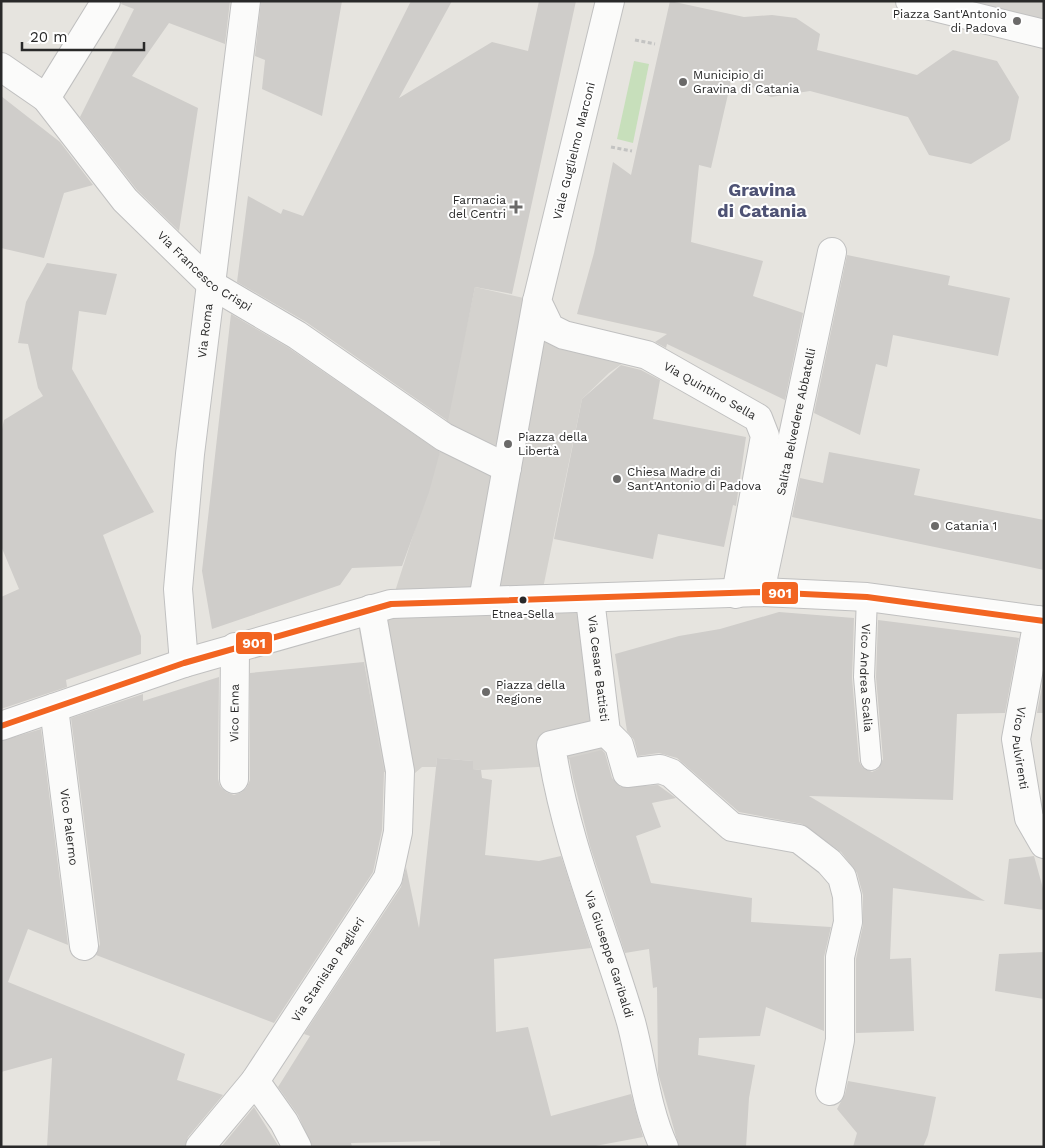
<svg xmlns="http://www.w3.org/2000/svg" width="1045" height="1148" font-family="'Work Sans',sans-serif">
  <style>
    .green { fill: #c7dfbb }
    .plaza { fill: #d4d2ce }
    .building { fill: #cfcdca }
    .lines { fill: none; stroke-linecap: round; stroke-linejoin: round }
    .lane-casing { stroke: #c0c0c0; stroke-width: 22 }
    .street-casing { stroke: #c0c0c0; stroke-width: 30 }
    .secondary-casing { stroke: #c0c0c0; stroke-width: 30 }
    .path { stroke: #c3c3c2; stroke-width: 3; stroke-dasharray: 4 2.5; stroke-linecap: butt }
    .lane { stroke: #fbfbfa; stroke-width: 20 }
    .street { stroke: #fbfbfa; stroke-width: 28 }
    .secondary { stroke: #fbfbfa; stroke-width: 28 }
    .bus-1-casing { stroke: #fff; stroke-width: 10 }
    .bus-1 { stroke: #f26522; stroke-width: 6 }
    .poi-dot { fill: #6b6a69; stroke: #fff; stroke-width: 2 }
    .bus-dot { fill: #292929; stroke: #fff; stroke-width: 2 }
    .labels { text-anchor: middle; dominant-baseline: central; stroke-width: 4; stroke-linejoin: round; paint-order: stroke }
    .bus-label { font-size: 11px; fill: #292929; stroke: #fff }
    .poi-label { font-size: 12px; fill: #292929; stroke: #fff; text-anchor: start }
    .street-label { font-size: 12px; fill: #292929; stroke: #fff }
    .district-label { font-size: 18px; font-weight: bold; fill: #4e5274; stroke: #fff }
    .line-badge { stroke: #fff; stroke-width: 2 }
    .badge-label { font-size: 14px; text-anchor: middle; font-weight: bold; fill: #fff }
  </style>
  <rect width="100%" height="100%" fill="#e6e4df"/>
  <path class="green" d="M634 61 649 64 633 143 617 139Z"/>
  <path class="plaza" d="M910 1H1044V34Z
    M475 287 537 301 550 328 623 363 609 373 582 399 541 598 590 599 608 749 538 767 481 770 473 769V761L437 758 436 767H422L415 773 383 772 356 612 391 604 440 451Z"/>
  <path class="building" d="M122 1H230L225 44 169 23 132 76 198 108 179 231 137 190 80 117 134 9 121 4Z
    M261 1H342L322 116 262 89 265 60 255 56Z
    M411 1H452L399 98 492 42 528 51 539 1H576L512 294 475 287 448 421 306 322 237 282 248 196 281 214 283 209 303 216Z
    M670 1 744 17 772 15 796 18 820 34 817 50 917 75 953 50 997 61 1019 97 1010 140 971 164 929 155 908 117 810 91 771 97 732 77 711 168 699 165 691 242 763 261 753 296 803 313 785 400 667 344 666 348 655 342 667 334 577 314 594 253 613 162 631 175Z
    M1 96 60 142 93 185 64 193 44 258 1 248Z
    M847 255 950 276 948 285 1010 298 998 356 893 335 887 367 876 364 860 435 814 413Z
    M47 263 117 274 106 315 79 311 72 369 154 512 103 535 141 636V654L66 680 67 687 1 709V597L19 589 1 546V434L4 420 43 396 38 388 28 344 18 343 26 302Z
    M231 314 289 348 440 452 429 492 402 566 352 568 340 585 212 629 202 571Z
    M621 365 641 370 660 380 653 419 746 437 736 506 733 505 724 547 658 534 653 559 554 539 582 399Z
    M829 452 920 469 914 495 1044 520V570L792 517 800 478 823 483Z
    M779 612 854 618 852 678 859 761 862 767 872 772 878 769 883 759 876 677 878 620 1019 638 1005 713 957 714 953 800 809 796 985 901 893 888 890 959 911 958 914 1031 856 1033V959L863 925V895L857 873 841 852 802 824 739 812 677 758 659 753 638 756 634 740 627 731 615 654 679 636 720 629Z
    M364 662 384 772 382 830 373 872 274 1023 96 955 100 944 71 718 143 694V701L219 677 218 779 220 786 226 792 234 795 242 792 247 787 250 780V673Z
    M1044 675V713H1037Z
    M41 729 68 945 28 929 8 982 185 1054 177 1080 223 1095 188 1137 185 1147H47L52 1058 1 1072V741Z
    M602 750 605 753 612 778 621 787 658 785 676 798 652 803 661 827 636 836 651 883 752 898 751 922 831 927 824 957V1031L766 1007 760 1036 699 1038 698 1055 755 1065 749 1098 746 1147H679L658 1073 657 987 653 988 649 949 625 953 590 846 573 778 569 758Z
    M437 758 473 761V769L481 770 482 778 492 780 485 855 539 861 561 856 591 948 494 959 496 1032 528 1027 551 1116 631 1094 643 1137 590 1147H440V1141L351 1143 352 1147H312L298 1115 278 1087 310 1036 304 1034 401 887 406 867 419 928Z
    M1034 856 1044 892V910L1004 904 1009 859Z
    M1044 952V999L995 991 999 954Z
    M848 1081 936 1097 928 1135 923 1147H853L857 1133 837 1109 845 1094Z
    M254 1107 279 1147H221Z"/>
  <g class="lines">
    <defs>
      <g id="lane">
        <path id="s1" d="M867 597 864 677 871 760"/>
      </g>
      <g id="street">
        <path d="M910 1 1044 34"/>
        <path id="s2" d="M1 67 46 98 125 200 212 285 297 335 444 437 507 468"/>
        <path d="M46 98 106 1"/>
        <path id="s3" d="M760 592 832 252"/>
        <path id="s4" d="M590 599 606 732 619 745 627 773 660 769 671 773 732 827 799 839 829 862 842 877 847 896 848 922 840 957V1040L830 1091"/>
        <path d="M483 600 537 301"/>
        <path id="s5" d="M1038 620 1016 739 1029 818 1044 844"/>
        <path id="s6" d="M54 708 84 946"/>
        <path id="s7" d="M606 732 551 745C565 841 604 930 631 1022 642 1063 646 1108 664 1147"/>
        <path id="s8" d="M234 779 235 647"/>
        <path d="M255 1081 284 1122 297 1147"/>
      </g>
      <g id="secondary">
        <path id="s9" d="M610 1 537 301 550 328 564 335 647 355 758 418 765 436 736 594"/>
        <path id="s10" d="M184 663 178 589 190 454 246 1"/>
        <path d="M1 726 184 663 391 604 760 592 867 597 1044 621"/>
        <path id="s11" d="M200 1147 255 1081 388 878 398 832 400 771 371 609"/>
      </g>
    </defs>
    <use href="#lane" class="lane-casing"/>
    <use href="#street" class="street-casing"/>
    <use href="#secondary" class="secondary-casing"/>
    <path class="path" d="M635 40 655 44
      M611 147 632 151"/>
    <use href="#lane" class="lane"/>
    <use href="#street" class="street"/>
    <use href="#secondary" class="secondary"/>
    <defs>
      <path id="bus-1" d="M1 726 184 663 391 604 760 592 867 597 1044 621"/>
    </defs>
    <use href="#bus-1" class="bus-1-casing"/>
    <use href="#bus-1" class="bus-1"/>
  </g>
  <g class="poi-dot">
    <circle cx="1017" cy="21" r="5"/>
    <circle cx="683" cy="82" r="5"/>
    <path d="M513.5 199.5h5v5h5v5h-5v5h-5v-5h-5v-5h5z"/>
    <circle cx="508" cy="444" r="5"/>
    <circle cx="617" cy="479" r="5"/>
    <circle cx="935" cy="526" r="5"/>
    <circle cx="486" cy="692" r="5"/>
  </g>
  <circle class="bus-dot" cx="523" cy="600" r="4.5"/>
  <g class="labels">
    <g class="bus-label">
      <text x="523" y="614">Etnea-Sella</text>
    </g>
    <g class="poi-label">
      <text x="1007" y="14" text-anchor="end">Piazza Sant'Antonio<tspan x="1007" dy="14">di Padova</tspan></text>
      <text x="693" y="75">Municipio di<tspan x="693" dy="14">Gravina di Catania</tspan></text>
      <text x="506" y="200" text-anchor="end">Farmacia<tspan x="506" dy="14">del Centri</tspan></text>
      <text x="518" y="437">Piazza della<tspan x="518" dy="14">Libertà</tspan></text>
      <text x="627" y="472">Chiesa Madre di<tspan x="627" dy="14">Sant'Antonio di Padova</tspan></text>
      <text x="945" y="526">Catania 1</text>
      <text x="496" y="685">Piazza della<tspan x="496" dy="14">Regione</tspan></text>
    </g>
    <g class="street-label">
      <text transform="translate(574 151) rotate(-76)">Viale Guglielmo Marconi</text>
      <text stroke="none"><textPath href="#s2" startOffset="291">Via Francesco Crispi</textPath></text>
      <text stroke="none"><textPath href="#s10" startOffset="334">Via Roma</textPath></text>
      <text stroke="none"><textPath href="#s9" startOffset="512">Via Quintino Sella</textPath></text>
      <text stroke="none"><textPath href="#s3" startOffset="174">Salita Belvedere Abbatelli</textPath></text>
      <text stroke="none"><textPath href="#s4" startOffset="70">Via Cesare Battisti</textPath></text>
      <text stroke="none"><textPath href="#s1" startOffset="81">Vico Andrea Scalia</textPath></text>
      <text stroke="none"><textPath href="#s8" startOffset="66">Vico Enna</textPath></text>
      <text stroke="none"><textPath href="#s5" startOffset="130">Vico Pulvirenti</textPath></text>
      <text stroke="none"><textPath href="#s6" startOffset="120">Vico Palermo</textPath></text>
      <text stroke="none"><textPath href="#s7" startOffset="274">Via Giuseppe Garibaldi</textPath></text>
      <text stroke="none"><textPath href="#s11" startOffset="219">Via Stanislao Paglieri</textPath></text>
    </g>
    <g class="district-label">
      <text x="762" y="189">Gravina<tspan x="762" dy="21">di Catania</tspan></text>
    </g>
  </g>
  <g class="line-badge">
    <rect x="761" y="581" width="38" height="24" rx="5" fill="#f26522"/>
    <rect x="235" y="631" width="38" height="24" rx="5" fill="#f26522"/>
  </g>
  <g class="badge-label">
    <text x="780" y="598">901</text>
    <text x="254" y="648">901</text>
  </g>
  <rect width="1045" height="1148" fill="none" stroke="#292929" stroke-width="5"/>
  <path d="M22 42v8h122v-8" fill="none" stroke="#292929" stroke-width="2.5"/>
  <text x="30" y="42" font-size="15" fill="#292929" stroke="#ffffff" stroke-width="4" paint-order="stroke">20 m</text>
</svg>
